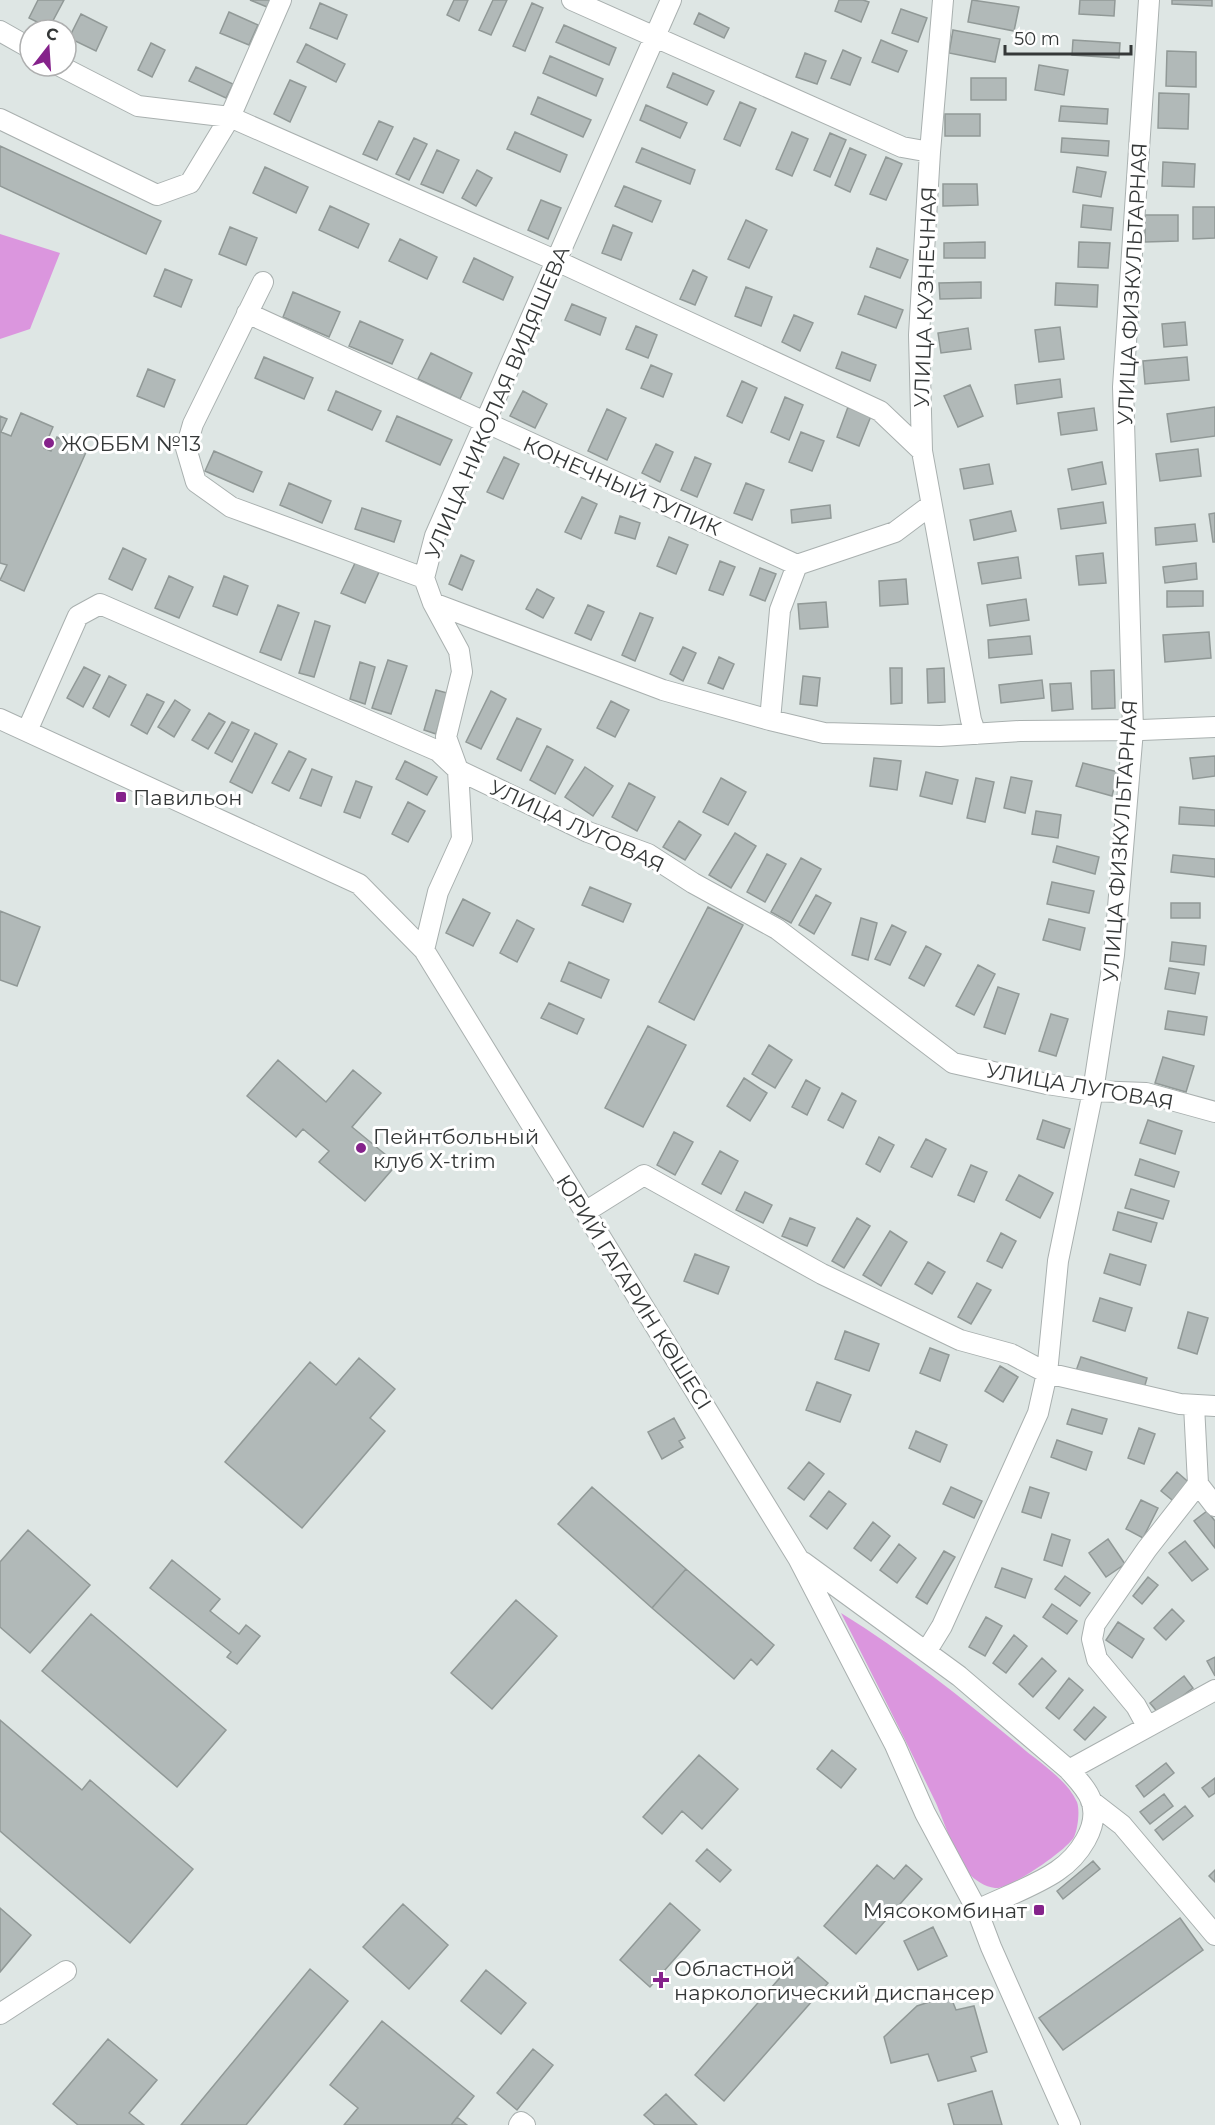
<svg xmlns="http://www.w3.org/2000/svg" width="1215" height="2125" font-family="Montserrat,sans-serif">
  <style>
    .green { fill: #db96de }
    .building { fill: #b1b9b8; stroke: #919997; stroke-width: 1.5 }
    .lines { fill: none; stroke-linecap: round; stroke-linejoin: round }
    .street-casing { stroke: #a9b0af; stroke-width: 22 }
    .street { stroke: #fff; stroke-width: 20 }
    .poi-dot { fill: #85228b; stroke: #fff; stroke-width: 2 }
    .labels { text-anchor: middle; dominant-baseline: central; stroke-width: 6; stroke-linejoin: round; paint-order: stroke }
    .street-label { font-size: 21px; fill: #353838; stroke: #fff }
    .poi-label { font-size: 21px; fill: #353838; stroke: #fff; text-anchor: start }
  </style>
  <rect width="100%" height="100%" fill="#dee6e4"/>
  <path class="green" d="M0 234 60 253 30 329 0 339Z
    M841 1613C904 1652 962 1698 1019 1745 1038 1762 1066 1778 1077 1802 1080 1810 1078 1829 1074 1837 1067 1850 1009 1890 995 1888 985 1887 975 1880 968 1873 958 1863 943 1819 936 1803 905 1739 873 1676 841 1613Z"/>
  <path class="building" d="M38 0H64L49 28 29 18Z
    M250 0H270L267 7Z
    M454 0H468L459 21 447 15Z
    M493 0H507L491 35 479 30Z
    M839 0H863L869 2 861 22 835 11Z
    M972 0 1019 7 1014 31 968 22Z
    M1080 0H1115L1114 16 1079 14Z
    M1172 0H1212V6L1172 4Z
    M320 3 347 15 337 39 310 28Z
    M532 3 543 8 525 51 513 46Z
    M901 9 927 18 918 42 892 33Z
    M229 12 258 25 249 45 220 33Z
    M699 13 729 28 724 38 694 24Z
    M81 14 107 27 96 51 69 38Z
    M564 25 616 48 609 65 556 42Z
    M953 30 1000 39 995 62 949 53Z
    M881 40 907 51 898 72 872 62Z
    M1073 40 1120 43 1119 58 1072 55Z
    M151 43 165 50 152 77 138 70Z
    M306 44 345 64 336 82 297 62Z
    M843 50 861 58 850 85 831 78Z
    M1167 51 1196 52V87L1166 86Z
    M805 53 826 61 817 84 796 77Z
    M550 56 603 79 596 96 543 73Z
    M1039 65 1068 70 1064 95 1035 90Z
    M196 67 233 84 226 98 189 81Z
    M673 73 714 91 707 105 667 87Z
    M971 78H1006V100H971Z
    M290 80 306 87 290 122 274 114Z
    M1159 93 1189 94 1188 129 1158 128Z
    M538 97 591 120 583 137 531 114Z
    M740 102 756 109 740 146 724 139Z
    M646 105 687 123 680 138 640 120Z
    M1061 106 1108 109 1107 124 1059 121Z
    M945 114H980V136H945Z
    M379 121 393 127 377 160 363 154Z
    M515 132 567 155 560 172 507 149Z
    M792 132 808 139 792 176 776 169Z
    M830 133 846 140 830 177 814 170Z
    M414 138 427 144 409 180 396 174Z
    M1062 138 1109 141 1108 156 1061 152Z
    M0 146 161 221 146 254 0 186Z
    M642 148 695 170 690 184 636 162Z
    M850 148 866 155 850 192 835 185Z
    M437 150 459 160 443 193 421 184Z
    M886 157 902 164 886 200 870 194Z
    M1163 162 1195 164 1194 187 1162 186Z
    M265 167 308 187 296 213 253 193Z
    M1077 167 1106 172 1101 197 1073 192Z
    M477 170 492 178 476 206 462 198Z
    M943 184H977L978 205 943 206Z
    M624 186 661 201 652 222 615 206Z
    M541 200 561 208 548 239 528 230Z
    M1083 205 1113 208 1111 230 1081 227Z
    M330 206 369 224 358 248 319 230Z
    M1193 207H1215V238L1193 239Z
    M1145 215H1178V241L1145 242Z
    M746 220 767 230 749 268 728 259Z
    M613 225 632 233 621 260 602 253Z
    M230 227 257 238 246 265 219 254Z
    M400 239 437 257 427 279 389 261Z
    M985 242V258H944V243Z
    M1079 242 1110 243 1108 268 1078 267Z
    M877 248 908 260 900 278 870 267Z
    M474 258 513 277 503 300 463 282Z
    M165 269 192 280 181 307 154 296Z
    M693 270 707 277 695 305 680 299Z
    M981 282V298L940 299 939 283Z
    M1056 283 1098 285 1097 307 1055 305Z
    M746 287 772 297 761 326 735 316Z
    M293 292 340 312 329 337 283 317Z
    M865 296 903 310 896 328 858 314Z
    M572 304 606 318 600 335 565 320Z
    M794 315 813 323 800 351 782 342Z
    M360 321 403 340 392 364 349 346Z
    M1185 322 1187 345 1164 347 1162 324Z
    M636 326 657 335 648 358 626 349Z
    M1060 327 1064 359 1039 362 1035 330Z
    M968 328 971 349 941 353 938 333Z
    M842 352 876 365 870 381 836 368Z
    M431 353 472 373 460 399 418 379Z
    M264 357 313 378 304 399 255 378Z
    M1187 357 1189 380 1145 384 1143 361Z
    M651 365 672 374 663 397 641 388Z
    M148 369 175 380 164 407 137 396Z
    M1060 379 1062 397 1017 404 1015 385Z
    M742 381 757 388 742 423 727 416Z
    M970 385 983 416 958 427 944 396Z
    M336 391 381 411 372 430 328 410Z
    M523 391 547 404 535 428 510 416Z
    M785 397 803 405 789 440 771 432Z
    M848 407 871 416 859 446 837 437Z
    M1215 407V436L1171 442 1167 414Z
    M1094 408 1097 430 1061 435 1058 413Z
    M607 409 626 418 607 460 588 451Z
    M21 413 53 427 44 448 51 451 57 437 87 450 24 591 0 580 7 565 0 563V416L7 419 1 432 11 436Z
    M397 416 452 440 440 465 386 441Z
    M801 432 824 441 812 471 789 462Z
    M656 444 673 452 660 482 642 473Z
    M1198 449 1201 476 1160 481 1156 454Z
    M214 451 262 472 253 492 205 471Z
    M504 457 519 464 503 499 487 492Z
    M695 457 711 464 697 497 681 490Z
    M1102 462 1106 484 1072 490 1068 469Z
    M989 464 993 484 964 489 960 469Z
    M289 483 331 501 322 523 280 505Z
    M746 483 764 490 752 520 734 513Z
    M582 497 597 504 581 539 565 532Z
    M1103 502 1106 523 1061 529 1058 509Z
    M830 505 831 518 792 523 791 510Z
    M362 508 401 521 394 542 355 529Z
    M1011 511 1016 531 974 540 970 520Z
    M1215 513V542H1213L1209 514Z
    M620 516 640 523 635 539 615 533Z
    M1195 524 1197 541 1156 545 1155 528Z
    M669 537 688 545 676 574 657 566Z
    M123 548 146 559 132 590 109 579Z
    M1103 553 1106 583 1079 585 1076 556Z
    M461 555 474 561 462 590 449 584Z
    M1018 557 1021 578 982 584 978 563Z
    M356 561 379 572 365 603 341 593Z
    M720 561 735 567 723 595 709 590Z
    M1196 563 1197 579 1165 583 1163 567Z
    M760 568 776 574 765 601 750 595Z
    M169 576 193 587 179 618 155 608Z
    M224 576 248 586 237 615 213 606Z
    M906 579 908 604 880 606 879 581Z
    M537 589 554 598 543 618 526 609Z
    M1167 591H1203V606L1167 607Z
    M1026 599 1029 620 990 626 987 605Z
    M826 602 828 627 800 629 798 604Z
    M278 605 299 613 281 660 260 652Z
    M588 605 604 612 591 640 575 633Z
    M640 613 653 618 635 661 622 655Z
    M315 621 330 626 314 677 299 673Z
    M1209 632 1211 658 1165 662 1163 635Z
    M1030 636 1032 654 989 658 988 640Z
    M683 647 696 653 683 681 670 674Z
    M719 657 734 664 723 689 708 683Z
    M388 660 407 666 391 714 372 708Z
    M360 662 375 667 365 704 350 699Z
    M84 667 100 675 83 707 67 698Z
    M890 668H902V703L891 704Z
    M944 668 945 702 928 703 927 669Z
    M1114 670 1115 708 1092 709 1091 671Z
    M109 676 126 685 109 717 93 708Z
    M803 676 820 678 817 706 800 704Z
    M1042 680 1044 698 1001 703 999 685Z
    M1071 683 1073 709 1052 711 1050 684Z
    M436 690 447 693 436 734 424 730Z
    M491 691 506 699 481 749 466 742Z
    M147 694 164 702 147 734 131 725Z
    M175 700 190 710 174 737 158 727Z
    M611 701 629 710 615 737 597 728Z
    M209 713 225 722 208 749 192 740Z
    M517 718 541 729 521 771 497 759Z
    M232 722 249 730 232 762 215 753Z
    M255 733 277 744 252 793 230 782Z
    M547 746 573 760 555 794 530 780Z
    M289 751 306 759 289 791 272 783Z
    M1215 756V776L1193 779 1190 758Z
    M874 758 901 761 897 790 870 786Z
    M405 761 437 777 427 795 396 779Z
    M1083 763 1118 772 1112 796 1076 786Z
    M585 767 613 786 593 816 565 797Z
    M312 769 332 777 321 806 300 798Z
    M926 772 958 780 952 804 920 796Z
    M1011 777 1032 781 1025 813 1004 808Z
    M721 778 746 792 728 825 703 812Z
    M976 778 994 782 985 822 967 818Z
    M356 781 372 787 360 818 344 812Z
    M629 783 655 797 637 831 612 817Z
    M408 802 425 811 408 842 392 834Z
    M1180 807 1215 810V826L1179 824Z
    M1036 811 1061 815 1058 838 1032 834Z
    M679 821 701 835 685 860 663 847Z
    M735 833 756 846 731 888 709 875Z
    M1057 846 1099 857 1095 874 1053 862Z
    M767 854 786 864 765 902 747 892Z
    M1173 855 1215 859V877L1171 872Z
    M801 858 821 869 791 923 771 912Z
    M1052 882 1094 891 1089 913 1047 904Z
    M590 887 631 904 623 922 582 905Z
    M816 895 831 903 814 934 799 925Z
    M463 899 490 913 473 946 446 933Z
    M1171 903H1200V918H1171Z
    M708 907 743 925 694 1020 659 1002Z
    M0 911 40 927 17 986 0 980Z
    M861 918 877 923 868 960 852 955Z
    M1049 919 1085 928 1080 950 1043 940Z
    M517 920 534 929 517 962 500 953Z
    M892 925 906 932 890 965 875 959Z
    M1172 942 1206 946 1204 965 1170 961Z
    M926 946 941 954 924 986 909 978Z
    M569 962 609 980 601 998 561 981Z
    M978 965 995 974 974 1015 956 1006Z
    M1169 968 1199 973 1195 994 1165 989Z
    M998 987 1019 994 1005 1034 984 1027Z
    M549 1003 584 1019 577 1034 541 1018Z
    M1168 1011 1207 1017 1204 1035 1165 1029Z
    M1051 1014 1068 1019 1056 1056 1039 1051Z
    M648 1026 686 1045 643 1127 605 1108Z
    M769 1045 792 1060 775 1088 752 1074Z
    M1163 1057 1194 1066 1186 1092 1155 1083Z
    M278 1060 326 1102 353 1070 381 1093 352 1127 397 1164 365 1201 319 1162 329 1151 303 1129 296 1137 247 1096Z
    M744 1078 767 1093 750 1121 727 1106Z
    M806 1080 820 1088 807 1115 792 1107Z
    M842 1093 856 1101 843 1128 828 1120Z
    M1043 1120 1070 1129 1064 1148 1037 1139Z
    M1148 1120 1182 1131 1175 1154 1140 1143Z
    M674 1132 693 1142 675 1175 657 1165Z
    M879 1137 894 1145 880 1172 866 1164Z
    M926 1139 946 1149 932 1177 911 1167Z
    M720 1151 738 1161 721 1194 702 1184Z
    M1140 1159 1179 1172 1174 1187 1135 1175Z
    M971 1165 987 1172 974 1202 958 1195Z
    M1019 1175 1053 1193 1040 1218 1006 1200Z
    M1131 1189 1169 1201 1163 1219 1125 1208Z
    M745 1192 772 1205 763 1223 736 1210Z
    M1118 1212 1157 1223 1151 1242 1113 1230Z
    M790 1218 815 1228 807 1246 782 1236Z
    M857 1218 870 1226 844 1268 832 1261Z
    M890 1231 907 1242 881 1286 863 1275Z
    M1001 1233 1016 1241 1002 1268 987 1261Z
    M695 1254 729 1267 718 1294 684 1281Z
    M1110 1254 1146 1265 1140 1285 1104 1273Z
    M928 1262 945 1272 932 1294 915 1284Z
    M977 1283 991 1290 971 1324 958 1317Z
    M1100 1298 1132 1308 1125 1331 1093 1321Z
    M1188 1312 1208 1318 1197 1354 1178 1348Z
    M845 1331 879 1344 869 1371 835 1359Z
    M930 1348 949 1355 940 1381 920 1373Z
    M1081 1357 1147 1378 1143 1392 1076 1371Z
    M359 1358 395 1389 370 1418 385 1431 302 1528 225 1462 310 1362 336 1385Z
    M1000 1366 1018 1377 1003 1402 985 1391Z
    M817 1382 851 1395 840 1422 806 1410Z
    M1072 1409 1107 1419 1102 1434 1067 1424Z
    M674 1418 685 1438 679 1441 683 1447 662 1459 648 1432Z
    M1139 1428 1155 1434 1144 1464 1128 1458Z
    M916 1431 947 1445 940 1462 909 1448Z
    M1057 1440 1092 1452 1086 1470 1051 1457Z
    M809 1462 824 1474 804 1500 788 1488Z
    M1177 1472 1193 1486 1177 1504 1161 1491Z
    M592 1487 686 1569 652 1608 558 1524Z
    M951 1487 982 1501 974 1518 943 1504Z
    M1030 1487 1049 1493 1041 1518 1022 1512Z
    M829 1491 846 1504 827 1529 810 1516Z
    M1141 1500 1158 1508 1143 1538 1126 1529Z
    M1207 1511 1215 1521V1548L1194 1521Z
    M873 1522 890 1536 871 1561 854 1548Z
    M28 1530 90 1585 30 1653 0 1627V1562Z
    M1052 1534 1070 1540 1062 1566 1044 1560Z
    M1108 1539 1125 1564 1106 1577 1089 1553Z
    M1185 1541 1208 1569 1192 1581 1169 1553Z
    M899 1544 916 1558 897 1583 880 1570Z
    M944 1551 955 1557 927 1604 916 1597Z
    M172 1560 220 1599 210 1611 239 1634 246 1625 260 1636 237 1664 227 1657 231 1652 150 1588Z
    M1002 1568 1032 1579 1025 1598 995 1587Z
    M686 1569 774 1645 757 1665 751 1659 734 1679 652 1608Z
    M1065 1576 1090 1593 1080 1606 1055 1589Z
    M1148 1577 1158 1585 1142 1604 1133 1596Z
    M516 1600 557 1636 492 1709 451 1673Z
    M1052 1604 1077 1621 1067 1634 1043 1617Z
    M1172 1609 1184 1621 1166 1640 1154 1628Z
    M91 1614 226 1730 177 1787 42 1671Z
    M986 1617 1002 1626 985 1656 969 1647Z
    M1118 1622 1144 1639 1132 1658 1106 1640Z
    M1014 1635 1027 1646 1006 1673 993 1663Z
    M1215 1657V1676L1207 1661Z
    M1042 1658 1056 1671 1033 1697 1019 1684Z
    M1184 1676 1193 1688 1159 1714 1150 1703Z
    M1069 1678 1083 1690 1059 1719 1046 1708Z
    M1094 1707 1106 1717 1085 1740 1074 1730Z
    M0 1720 82 1790 90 1780 193 1869 130 1943 0 1831Z
    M832 1750 856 1769 841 1788 817 1769Z
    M699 1755 738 1789 702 1829 682 1811 662 1834 643 1817Z
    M1166 1763 1174 1773 1144 1797 1136 1786Z
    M1215 1778V1793L1209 1797 1202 1788Z
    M1164 1794 1173 1806 1150 1824 1140 1812Z
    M1185 1806 1193 1816 1163 1840 1155 1830Z
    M707 1849 731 1870 720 1882 696 1861Z
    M1093 1861 1100 1869 1063 1899 1057 1891Z
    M877 1865 894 1879 906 1865 922 1879 856 1954 824 1926Z
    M1215 1870V1882L1209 1876Z
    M670 1903 700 1930 650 1987 620 1960Z
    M403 1904 448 1945 409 1989 363 1947Z
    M0 1908 31 1935 0 1972Z
    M1180 1918 1203 1950 1063 2050 1039 2018Z
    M933 1927 947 1956 918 1970 904 1941Z
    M798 1957 828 1983 724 2101 695 2075Z
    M310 1969 348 2001 246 2125H181Z
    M486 1970 526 2003 501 2034 461 2001Z
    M950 1995 956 2010 974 2006 987 2052 971 2057 976 2071 938 2081 928 2054 891 2063 884 2037 917 2006Z
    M382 2021 474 2096 451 2125H344L358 2108 330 2085Z
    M108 2039 157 2080 129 2113 144 2125H78L53 2104Z
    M533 2049 553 2065 517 2110 497 2093Z
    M992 2091 1002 2125H954L948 2104Z
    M666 2094 697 2125H655L644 2115Z
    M457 2117 467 2125H451Z"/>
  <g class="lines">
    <defs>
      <path id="street" d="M572 0 902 147 930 152
        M943 0 930 152 919 335 922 451 971 720 976 734
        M0 31 30 48
        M60 66 138 106 230 117 557 261 880 411 922 451
        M0 119 157 195 190 183 230 117 281 0
        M263 282 193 424 186 448 196 482 231 507 424 578
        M247 313 797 565 895 532 931 505
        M433 603 663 690 770 720 824 733 940 736 1020 731 1142 730 1215 727
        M0 719 359 884 424 950 798 1558 895 1745 925 1813 977 1910 991 1947 1070 2125
        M770 720 780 610 797 565
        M27 731 78 616 100 604 438 751 458 770 588 832 648 854 693 883 777 929 953 1063 1047 1084 1093 1091 1146 1093 1215 1112
        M424 950 438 892 462 839 458 770 446 737 462 672 459 651 433 603 424 578 435 536 671 0
        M585 1212 644 1175 822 1274 960 1340 1011 1354 1047 1373 1180 1404 1215 1406
        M1194 1405 1198 1484 1215 1506
        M803 1562 959 1676 1069 1770C1077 1779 1087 1789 1091 1800 1101 1826 1078 1857 1057 1871 1035 1886 1002 1898 977 1910
        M926 1652 942 1626 1038 1413 1047 1373 1058 1261 1093 1091 1114 955 1133 730 1123 387 1149 0
        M1147 1726 1136 1706 1097 1659 1092 1639 1095 1624 1147 1549 1198 1484
        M1069 1770 1215 1690
        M1091 1801 1122 1825 1215 1935
        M0 2014 66 1971
        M519 2125 521 2122 525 2125"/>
    </defs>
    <use href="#street" class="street-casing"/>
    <use href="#street" class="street"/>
  </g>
  <g class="poi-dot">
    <circle cx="49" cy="443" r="6"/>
    <rect x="115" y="791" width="12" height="12" rx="3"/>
    <circle cx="361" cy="1148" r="6"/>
    <rect x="1033" y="1904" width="12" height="12" rx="3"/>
    <path d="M658 1971h6v6h6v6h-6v6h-6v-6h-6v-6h6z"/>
  </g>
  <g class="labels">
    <g class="street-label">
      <text transform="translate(1132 284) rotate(-87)">УЛИЦА ФИЗКУЛЬТАРНАЯ</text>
      <text transform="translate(925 297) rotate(-88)">УЛИЦА КУЗНЕЧНАЯ</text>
      <text transform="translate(497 402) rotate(-67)">УЛИЦА НИКОЛАЯ ВИДЯШЕВА</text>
      <text transform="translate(622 486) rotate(24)">КОНЕЧНЫЙ ТУПИК</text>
      <text transform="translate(577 826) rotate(25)">УЛИЦА ЛУГОВАЯ</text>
      <text transform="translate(1120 841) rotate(-86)">УЛИЦА ФИЗКУЛЬТАРНАЯ</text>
      <text transform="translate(1080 1086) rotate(10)">УЛИЦА ЛУГОВАЯ</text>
      <text transform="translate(634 1292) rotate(58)">ЮРИЙ ГАГАРИН КӨШЕСІ</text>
    </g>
    <g class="poi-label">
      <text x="61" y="443">ЖОББМ №13</text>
      <text x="133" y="797">Павильон</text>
      <text x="373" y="1136">Пейнтбольный<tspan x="373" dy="24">клуб X-trim</tspan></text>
      <text x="1027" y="1910" text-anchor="end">Мясокомбинат</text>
      <text x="674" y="1968">Областной<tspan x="674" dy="24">наркологический диспансер</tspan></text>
    </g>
  </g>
  <g transform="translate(48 48) rotate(17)"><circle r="28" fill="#ffffff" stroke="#aeafaf" stroke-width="1.5"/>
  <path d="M0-4.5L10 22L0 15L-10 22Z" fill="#85228b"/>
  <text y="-9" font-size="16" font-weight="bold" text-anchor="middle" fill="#353838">С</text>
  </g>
  <path d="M1005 45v9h126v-9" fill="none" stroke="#353838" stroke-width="3"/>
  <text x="1014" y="45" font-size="18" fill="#353838" stroke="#ffffff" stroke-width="4.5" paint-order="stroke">50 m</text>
</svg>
